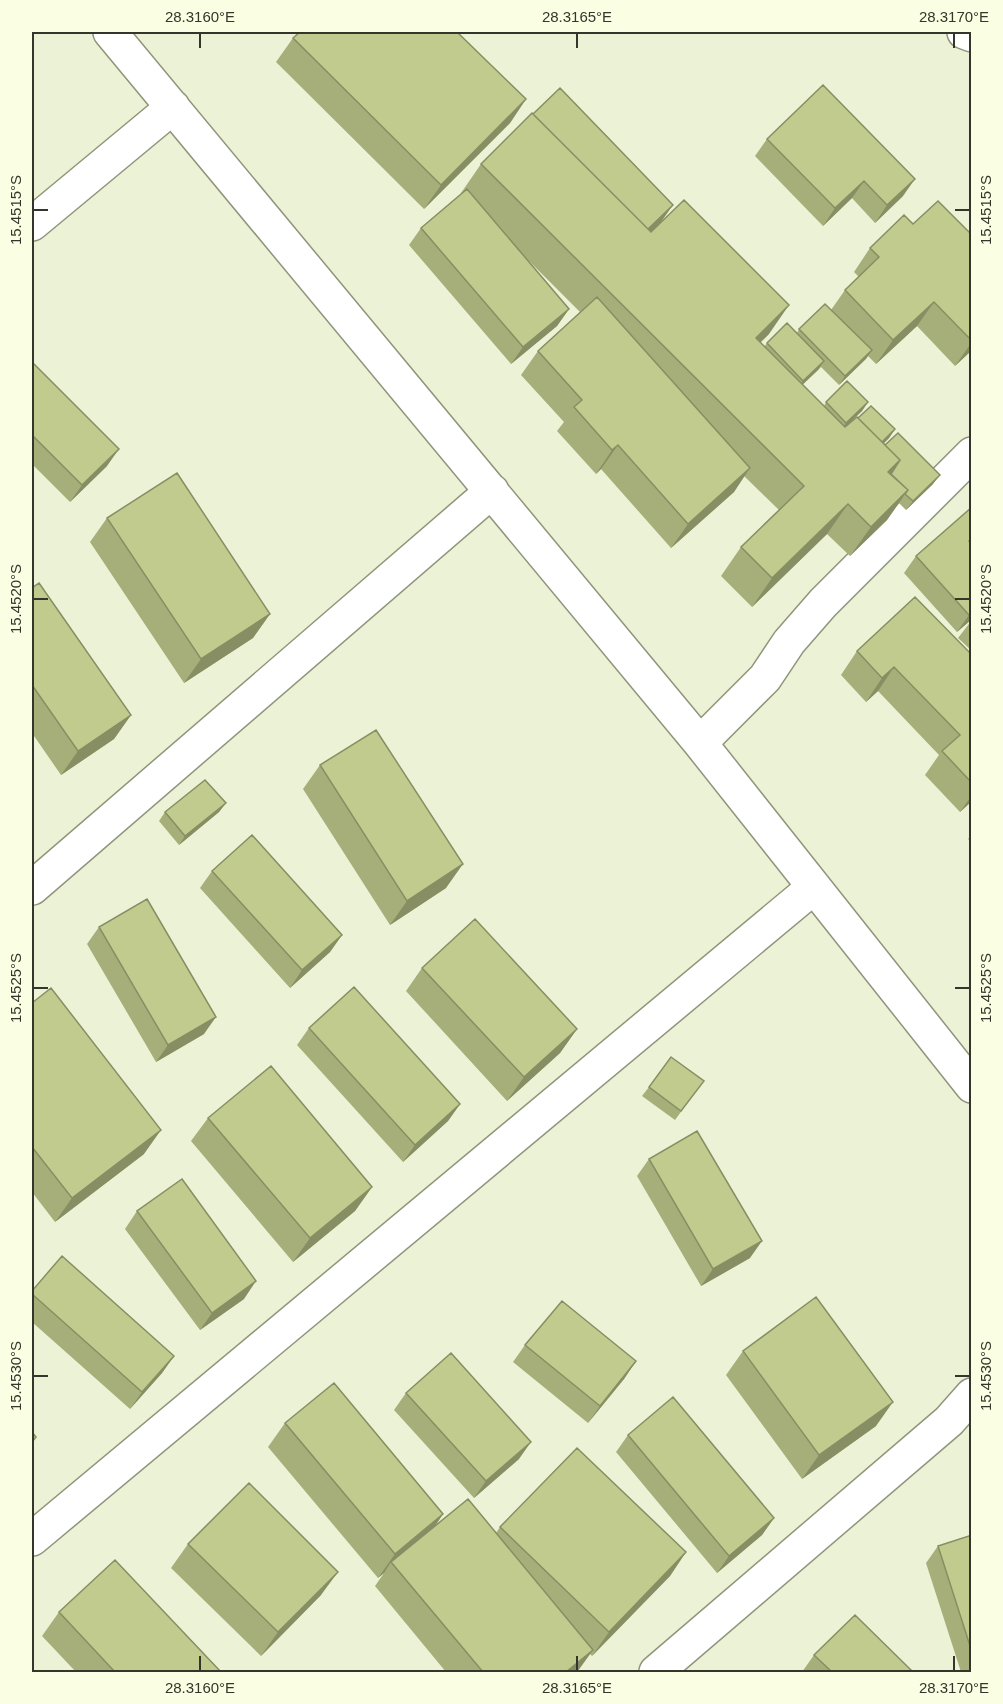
<svg xmlns="http://www.w3.org/2000/svg" width="1003" height="1704" font-family="Helvetica,sans-serif">
  <style>
    .lines { fill: none; stroke-linecap: round; stroke-linejoin: round }
    .minor-casing { stroke: #90947b; stroke-width: 36 }
    .secondary-casing { stroke: #90947b; stroke-width: 36 }
    .minor { stroke: #fff; stroke-width: 33 }
    .secondary { stroke: #fff; stroke-width: 33 }
    .wall { fill: #a6af7a }
    .shaded-wall { fill: #878e63 }
    .building { fill: #c1cb8e; stroke: #878e63; stroke-width: 1.5 }
    .ticks { fill: none; stroke: #34362b; stroke-width: 2 }
    .neatline { fill: none; stroke: #34362b; stroke-width: 2 }
    .ticks-label { font-size: 15px; text-anchor: middle; fill: #34362b }
  </style>
  <rect width="100%" height="100%" fill="#ecf2d6"/>
  <g class="lines">
    <defs>
      <path id="minor" d="M110 32 700 743 972 1086
        M32 224 173 107
        M700 743 765 678 789 642 823 603 972 454
        M32 888 492 491
        M32 1539 814 887
        M656 1672 949 1421 972 1395"/>
      <path id="secondary" d="M964 32 972 35"/>
    </defs>
    <use href="#minor" class="minor-casing"/>
    <use href="#secondary" class="secondary-casing"/>
    <use href="#minor" class="minor"/>
    <use href="#secondary" class="secondary"/>
  </g>
  <path class="wall" d="M293 38 526 99 510 123 424 209 276 62Z
    M767 139 903 196 875 223 852 198 823 226 755 156Z
    M481 164 661 222 769 334 760 343 764 347 767 343 797 333 799 329 831 310 845 290 859 277 854 272 870 248 913 224 970 234 972 232V350L955 366 917 326 876 364 868 356 839 385 821 367 818 370 802 385 824 406 826 402H868L862 411 845 427 858 418 895 429 889 438 884 443 933 484 906 510 899 503 887 520 850 556 827 534 752 607 721 576 741 547 779 510 744 476 734 492 671 548 601 469 596 474 557 431 564 422 521 375 538 351 580 312 527 259 569 309 557 326 511 364 409 245 421 228 462 194 461 193Z
    M32 362 107 466 70 502 32 464Z
    M972 507V619L957 632 904 573 916 556Z
    M107 518 270 614 253 638 184 683 90 542Z
    M32 588 131 715 114 739 61 775 32 733Z
    M972 620V651L958 638Z
    M857 651 972 655V801L960 812 925 775 939 755 878 691 866 702 841 675Z
    M320 765 446 888 390 925 303 789Z
    M226 803 219 812 179 845 159 821 165 812Z
    M972 834V843L968 839Z
    M212 871 342 935 330 952 290 988 200 888Z
    M99 927 204 1034 156 1062 87 944Z
    M422 968 577 1029 560 1053 507 1101 406 991Z
    M32 1003 144 1154 55 1222 32 1192Z
    M309 1028 460 1104 448 1121 403 1162 297 1045Z
    M649 1087 697 1090 675 1120 642 1096Z
    M208 1118 372 1187 355 1211 293 1262 191 1141Z
    M649 1159 750 1258 701 1286 637 1176Z
    M137 1211 244 1299 200 1330 125 1229Z
    M32 1291 174 1356 162 1373 130 1409 32 1322Z
    M525 1345 636 1361 624 1379 588 1423 513 1362Z
    M743 1351 876 1426 802 1479 726 1375Z
    M406 1393 519 1459 474 1498 394 1410Z
    M285 1423 443 1514 435 1526 496 1533 500 1527 686 1552 670 1576 592 1656 590 1654 577 1672H446L375 1586 384 1573 378 1578 268 1447Z
    M628 1435 774 1518 762 1535 717 1573 616 1452Z
    M972 1535V1672H961L926 1563 938 1546Z
    M188 1544 321 1595 261 1656 171 1568Z
    M59 1612 221 1672H76L42 1636Z
    M814 1655 913 1672H802Z"/>
  <path class="shaded-wall" d="M526 99 510 123 424 209 441 185Z
    M915 179 903 196 875 223 887 205Z
    M864 181 852 198 823 226 835 208Z
    M673 205 661 222 628 254 640 236Z
    M934 302 917 326 876 364 893 340Z
    M789 305 769 334 735 367 756 338Z
    M569 309 557 326 511 364 523 347Z
    M972 342V350L955 366Z
    M872 350 866 359 839 385 845 376Z
    M824 361 818 370 797 390 803 381Z
    M868 402 862 411 840 432 846 423Z
    M895 429 889 438 867 460 873 451Z
    M618 445 601 469 596 474 612 450Z
    M119 449 107 466 70 502 82 485Z
    M900 460 880 489 888 472Z
    M750 468 734 492 671 548 688 524Z
    M940 475 933 484 906 510 913 501Z
    M908 490 887 520 850 556 871 527Z
    M848 504 827 534 752 607 772 578Z
    M972 613V619L957 632 969 615Z
    M270 614 253 638 184 683 201 659Z
    M894 667 878 691 866 702 882 678Z
    M131 715 114 739 61 775 78 751Z
    M972 795V801L960 812Z
    M226 803 219 812 179 845 185 836Z
    M463 864 446 888 390 925 407 901Z
    M342 935 330 952 290 988 302 970Z
    M216 1017 204 1034 156 1062 168 1045Z
    M577 1029 560 1053 507 1101 524 1077Z
    M460 1104 448 1121 403 1162 415 1145Z
    M161 1130 144 1154 55 1222 72 1198Z
    M372 1187 355 1211 293 1262 310 1238Z
    M762 1241 750 1258 701 1286 713 1269Z
    M256 1281 244 1299 200 1330 212 1313Z
    M174 1356 162 1373 130 1409 142 1392Z
    M636 1361 624 1379 588 1423 600 1406Z
    M893 1402 876 1426 802 1479 819 1455Z
    M531 1442 519 1459 474 1498 486 1481Z
    M443 1514 427 1538 391 1562 384 1573 378 1578 395 1554Z
    M774 1518 762 1535 717 1573 729 1556Z
    M686 1552 670 1576 592 1656 609 1632Z
    M338 1572 321 1595 261 1656 278 1632Z
    M593 1650 577 1672H566Z"/>
  <path class="building" d="M300 32H457L526 99 441 185 293 38Z
    M823 85 915 179 887 205 864 181 835 208 767 139Z
    M560 88 673 205 648 229 533 114Z
    M532 113 651 232 684 200 789 305 756 338 845 427 857 417 900 460 888 472 908 490 871 527 848 504 772 578 741 547 804 486 481 164Z
    M467 189 569 309 523 347 421 228Z
    M938 201 972 235V341L934 302 893 340 845 290 879 257 870 248 904 215 913 224Z
    M597 297 750 468 688 524 618 445 612 450 574 407 582 400 538 351Z
    M825 304 872 350 845 376 799 329Z
    M787 323 824 361 803 381 767 343Z
    M32 362 119 449 82 485 32 435Z
    M847 381 868 402 846 423 826 402Z
    M871 406 895 429 882 442 858 418Z
    M898 433 940 475 913 501 905 494 908 490 891 474 900 460 885 445Z
    M177 473 270 614 201 659 107 518Z
    M972 507V539L969 541 972 544V613L969 615 916 556Z
    M39 583 131 715 78 751 32 685V588Z
    M915 597 972 655V783L942 751 960 735 894 667 882 678 857 651Z
    M376 730 463 864 407 901 320 765Z
    M205 780 226 803 185 836 165 812Z
    M252 835 342 935 302 970 212 871Z
    M147 899 216 1017 168 1045 99 927Z
    M475 919 577 1029 524 1077 422 968Z
    M354 987 460 1104 415 1145 309 1028Z
    M51 988 161 1130 72 1198 32 1147V1003Z
    M671 1057 704 1081 681 1111 649 1087Z
    M271 1066 372 1187 310 1238 208 1118Z
    M697 1131 762 1241 713 1269 649 1159Z
    M182 1179 256 1281 212 1313 137 1211Z
    M62 1256 174 1356 142 1392 32 1294V1291Z
    M816 1297 893 1402 819 1455 743 1351Z
    M562 1301 636 1361 600 1406 525 1345Z
    M451 1353 531 1442 486 1481 406 1393Z
    M334 1383 443 1514 395 1554 285 1423Z
    M673 1397 774 1518 729 1556 628 1435Z
    M32 1432 36 1437 32 1442Z
    M577 1448 686 1552 609 1632 500 1527Z
    M249 1483 338 1572 278 1632 188 1544Z
    M468 1499 593 1650 566 1672H483L391 1562Z
    M972 1535V1652L938 1546Z
    M115 1560 221 1672H115L59 1612Z
    M855 1615 913 1672H832L814 1655Z"/>
  <path class="ticks" d="M200 33V48M577 33V48M954 33V48M33 210H48M955 210H970M33 599H48M955 599H970M33 988H48M955 988H970M33 1376H48M955 1376H970M200 1656V1671M577 1656V1671M954 1656V1671"/>
  <rect width="1003" height="1704" fill="none" stroke="#faffe3" stroke-width="66"/>
  <rect x="33" y="33" width="937" height="1638" class="neatline"/>
  <g class="ticks-label">
    <text x="200" y="22">28.3160°E</text>
    <text x="577" y="22">28.3165°E</text>
    <text x="954" y="22">28.3170°E</text>
    <text transform="translate(16 210) rotate(-90)" y="5">15.4515°S</text>
    <text transform="translate(986 210) rotate(-90)" y="5">15.4515°S</text>
    <text transform="translate(16 599) rotate(-90)" y="5">15.4520°S</text>
    <text transform="translate(986 599) rotate(-90)" y="5">15.4520°S</text>
    <text transform="translate(16 988) rotate(-90)" y="5">15.4525°S</text>
    <text transform="translate(986 988) rotate(-90)" y="5">15.4525°S</text>
    <text transform="translate(16 1376) rotate(-90)" y="5">15.4530°S</text>
    <text transform="translate(986 1376) rotate(-90)" y="5">15.4530°S</text>
    <text x="200" y="1693">28.3160°E</text>
    <text x="577" y="1693">28.3165°E</text>
    <text x="954" y="1693">28.3170°E</text>
  </g>
</svg>
